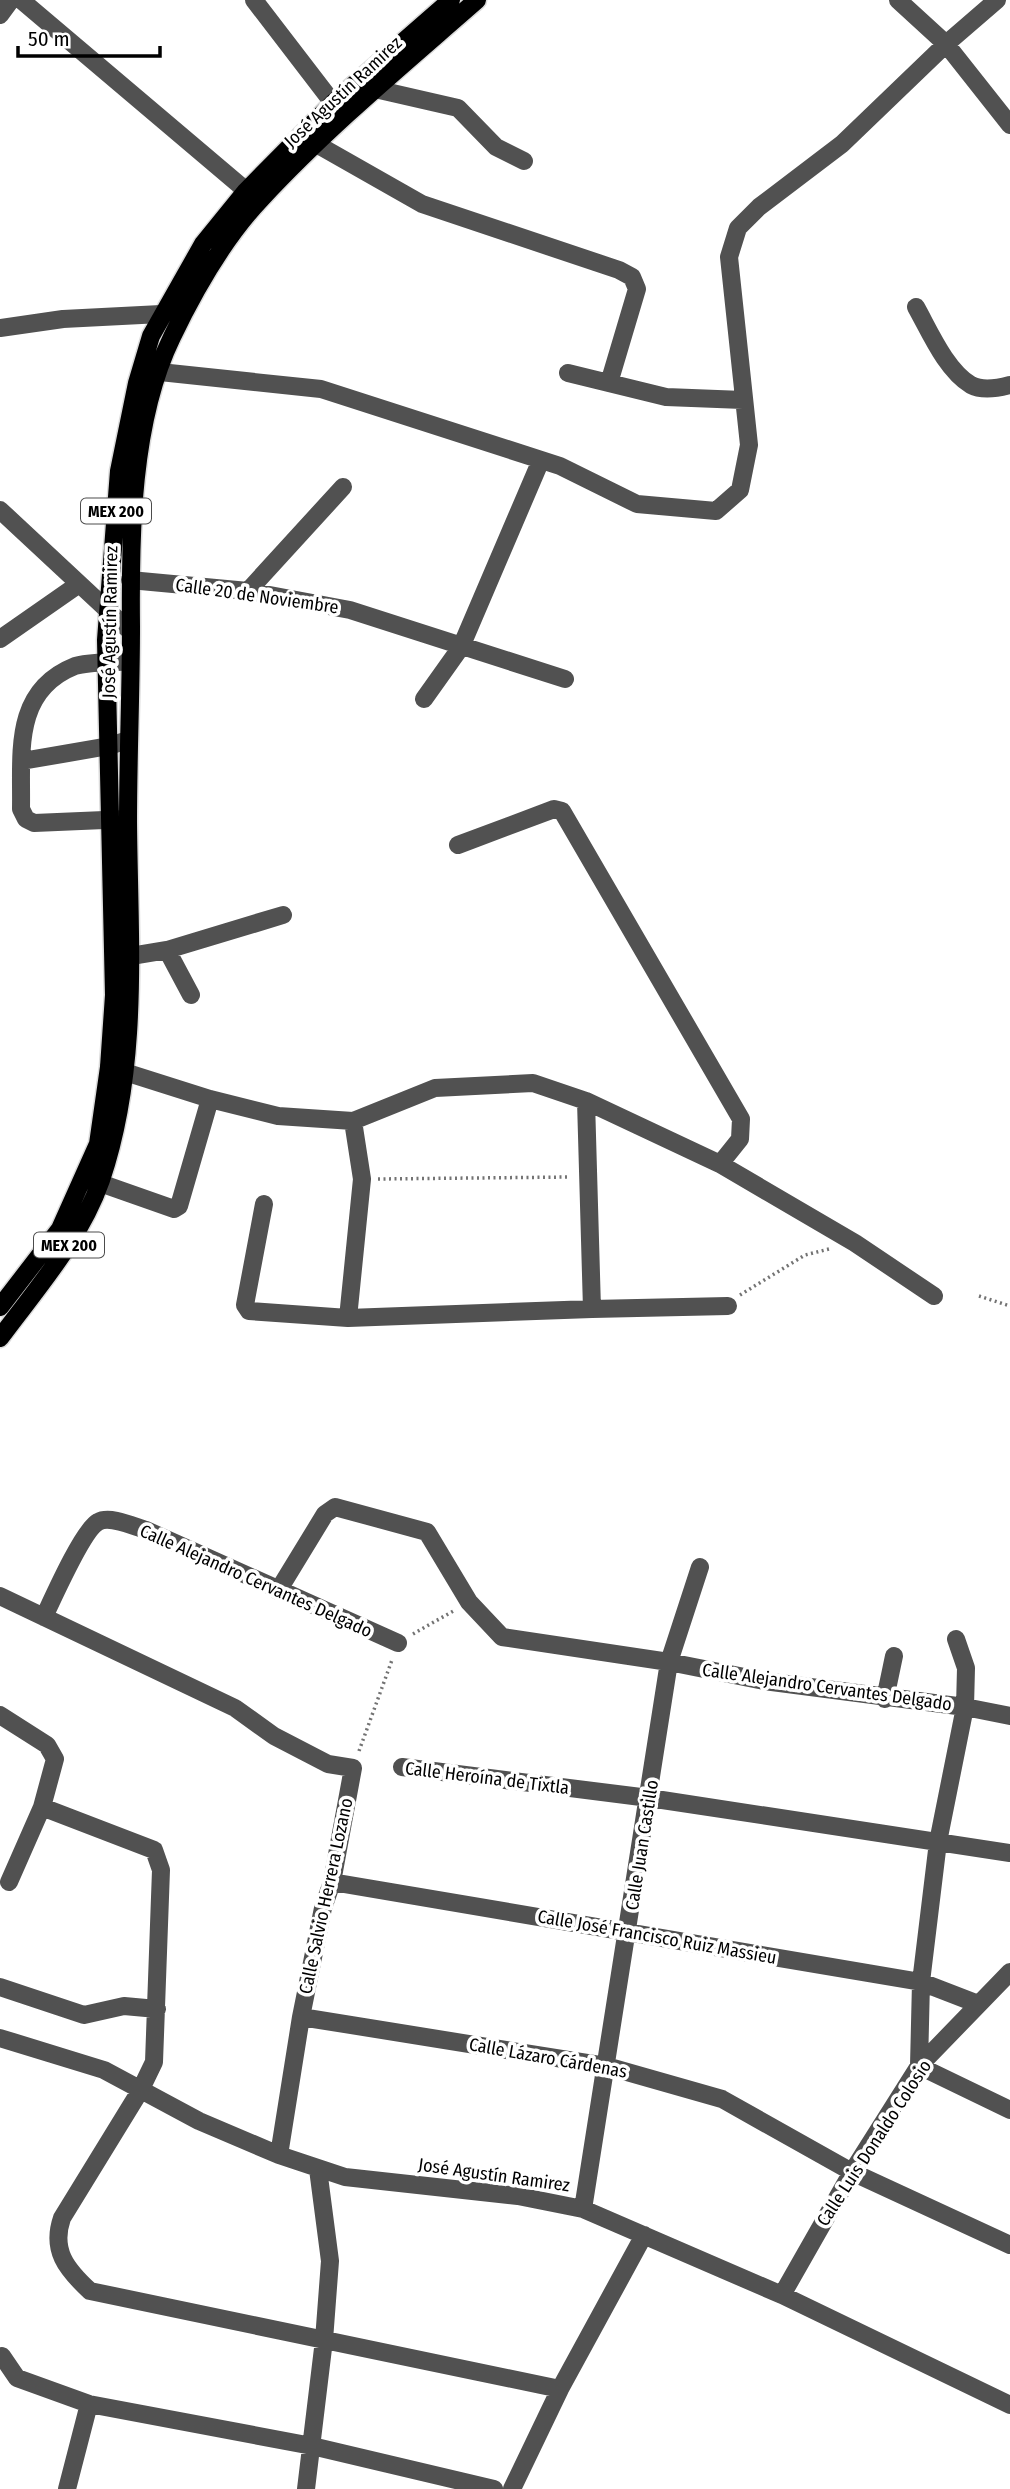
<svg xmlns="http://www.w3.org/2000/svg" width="1010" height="2489" font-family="'Fira Sans Condensed',sans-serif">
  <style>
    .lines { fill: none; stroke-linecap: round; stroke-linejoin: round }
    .major-casing { stroke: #dbdbdb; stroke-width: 21 }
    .path { stroke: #737373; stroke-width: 3.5; stroke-dasharray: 2 3.5; stroke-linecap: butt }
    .minor { stroke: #515151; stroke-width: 18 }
    .major { stroke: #000; stroke-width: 18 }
    .labels { text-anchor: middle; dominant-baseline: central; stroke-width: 7; stroke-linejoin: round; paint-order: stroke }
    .shield { fill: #fff; stroke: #4c4c4c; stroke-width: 2 }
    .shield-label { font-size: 16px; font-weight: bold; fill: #000 }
    .street-label { font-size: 18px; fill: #000; stroke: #fff }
  </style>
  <rect width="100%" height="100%" fill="#fff"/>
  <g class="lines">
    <defs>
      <path id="major" d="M0 1307 60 1229 98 1144 109 1067 114 995 106 640 119 471 137 383 151 336 203 244 246 191 333 103 451 0
        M0 1338C37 1288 80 1240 101 1180 140 1065 129 941 128 822 128 757 131 691 131 626 130 535 131 421 172 337 195 289 224 238 261 199 328 127 404 64 477 0"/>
    </defs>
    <use href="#major" class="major-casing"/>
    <path class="path" d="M378 1179 570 1177
      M740 1295 805 1255 829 1249
      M979 1296 1010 1306
      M413 1634 455 1610
      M359 1751 392 1660"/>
    <path class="minor" d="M21 0 256 199
      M254 0 333 103
      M898 0 946 44 1010 125
      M0 15 11 0
      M375 89 458 108 496 147 524 161
      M304 137 422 204 619 270 632 277 637 289 609 383
      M916 307C930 332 946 370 971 385 982 391 999 388 1010 385
      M0 328 63 319 161 314
      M160 372 321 389 560 466 637 504 716 511 740 490 749 445 729 257 738 228 759 207 842 144 946 44 997 0
      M568 373 666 397 743 400
      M0 510 131 632
      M130 580 248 591 350 610 565 679
      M248 591 343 487
      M0 639 79 584
      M424 699 461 647 541 460
      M22 761 109 746 128 740
      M128 819 34 823 26 819 21 809C22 754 12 691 75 666 90 661 114 663 130 661
      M458 845 554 809 562 811 741 1119 740 1139 720 1164
      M167 950 191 995
      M131 956 167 950 283 915
      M109 1067 210 1099 278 1116 353 1121 435 1088 533 1083 586 1101 720 1164 855 1243 934 1296
      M100 1183 174 1209 179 1206 210 1099
      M264 1204 245 1305 249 1311 348 1318 592 1309 586 1101
      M592 1309 728 1306
      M348 1318 362 1179 353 1121
      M278 1591 325 1514 335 1507 427 1532 469 1602 502 1637 669 1662 764 1681 965 1707 1010 1716
      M0 1596 235 1708 274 1736 328 1764 353 1768 332 1882 323 1908 301 2017 279 2155
      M44 1617C53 1598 83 1530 98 1522 110 1515 135 1527 146 1530L398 1643
      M956 1639 966 1668 965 1707 938 1842 921 1982 919 2066 1010 2110
      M885 1699 894 1656
      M0 1715 47 1745 55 1759 42 1807 9 1882
      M402 1767 649 1798 1010 1853
      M42 1807 154 1850 161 1870 154 2062 140 2091 62 2218C51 2250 66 2269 90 2291L560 2389
      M332 1882 921 1982 978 2004
      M0 1987 84 2015 124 2006 157 2009
      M301 2017 606 2066 722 2099 852 2172 1010 2245
      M0 2038 104 2070 199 2121 279 2155 345 2177 518 2196 583 2209 782 2295 1010 2405
      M583 2209 669 1662 700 1567
      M782 2295 852 2172 919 2066 1010 1972
      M2 2356 17 2378 89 2404 312 2446 494 2489
      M67 2489 89 2404
      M306 2489 324 2340 330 2261 318 2169
      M512 2489 560 2389 644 2235"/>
    <use href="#major" class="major"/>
  </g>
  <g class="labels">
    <g class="shield">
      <rect x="81" y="498.5" width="70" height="25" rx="5"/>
      <rect x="34" y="1232.5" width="70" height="25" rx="5"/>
    </g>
    <g class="shield-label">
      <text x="116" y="511">MEX 200</text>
      <text x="69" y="1245">MEX 200</text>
    </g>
    <g class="street-label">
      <text transform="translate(343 92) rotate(-43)">José Agustín Ramirez</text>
      <text transform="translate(257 596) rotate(8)">Calle 20 de Noviembre</text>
      <text transform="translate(110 622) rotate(-89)">José Agustín Ramirez</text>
      <text transform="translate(256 1581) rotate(24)">Calle Alejandro Cervantes Delgado</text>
      <text transform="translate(827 1687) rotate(8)">Calle Alejandro Cervantes Delgado</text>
      <text transform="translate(487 1778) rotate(7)">Calle Heroína de Tixtla</text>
      <text transform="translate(642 1845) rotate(-81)">Calle Juan Castillo</text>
      <text transform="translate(326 1896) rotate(-78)">Calle Salvio Herrera Lozano</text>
      <text transform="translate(657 1937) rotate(10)">Calle José Francisco Ruiz Massieu</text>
      <text transform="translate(548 2058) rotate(10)">Calle Lázaro Cárdenas</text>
      <text transform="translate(874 2143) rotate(-57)">Calle Luis Donaldo Colosio</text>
      <text transform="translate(494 2175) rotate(8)">José Agustín Ramirez</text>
    </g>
  </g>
  <path d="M18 46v10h142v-10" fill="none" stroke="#000000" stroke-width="3.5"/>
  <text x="28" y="46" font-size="21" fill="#000000" stroke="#ffffff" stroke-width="5" paint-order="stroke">50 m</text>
</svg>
